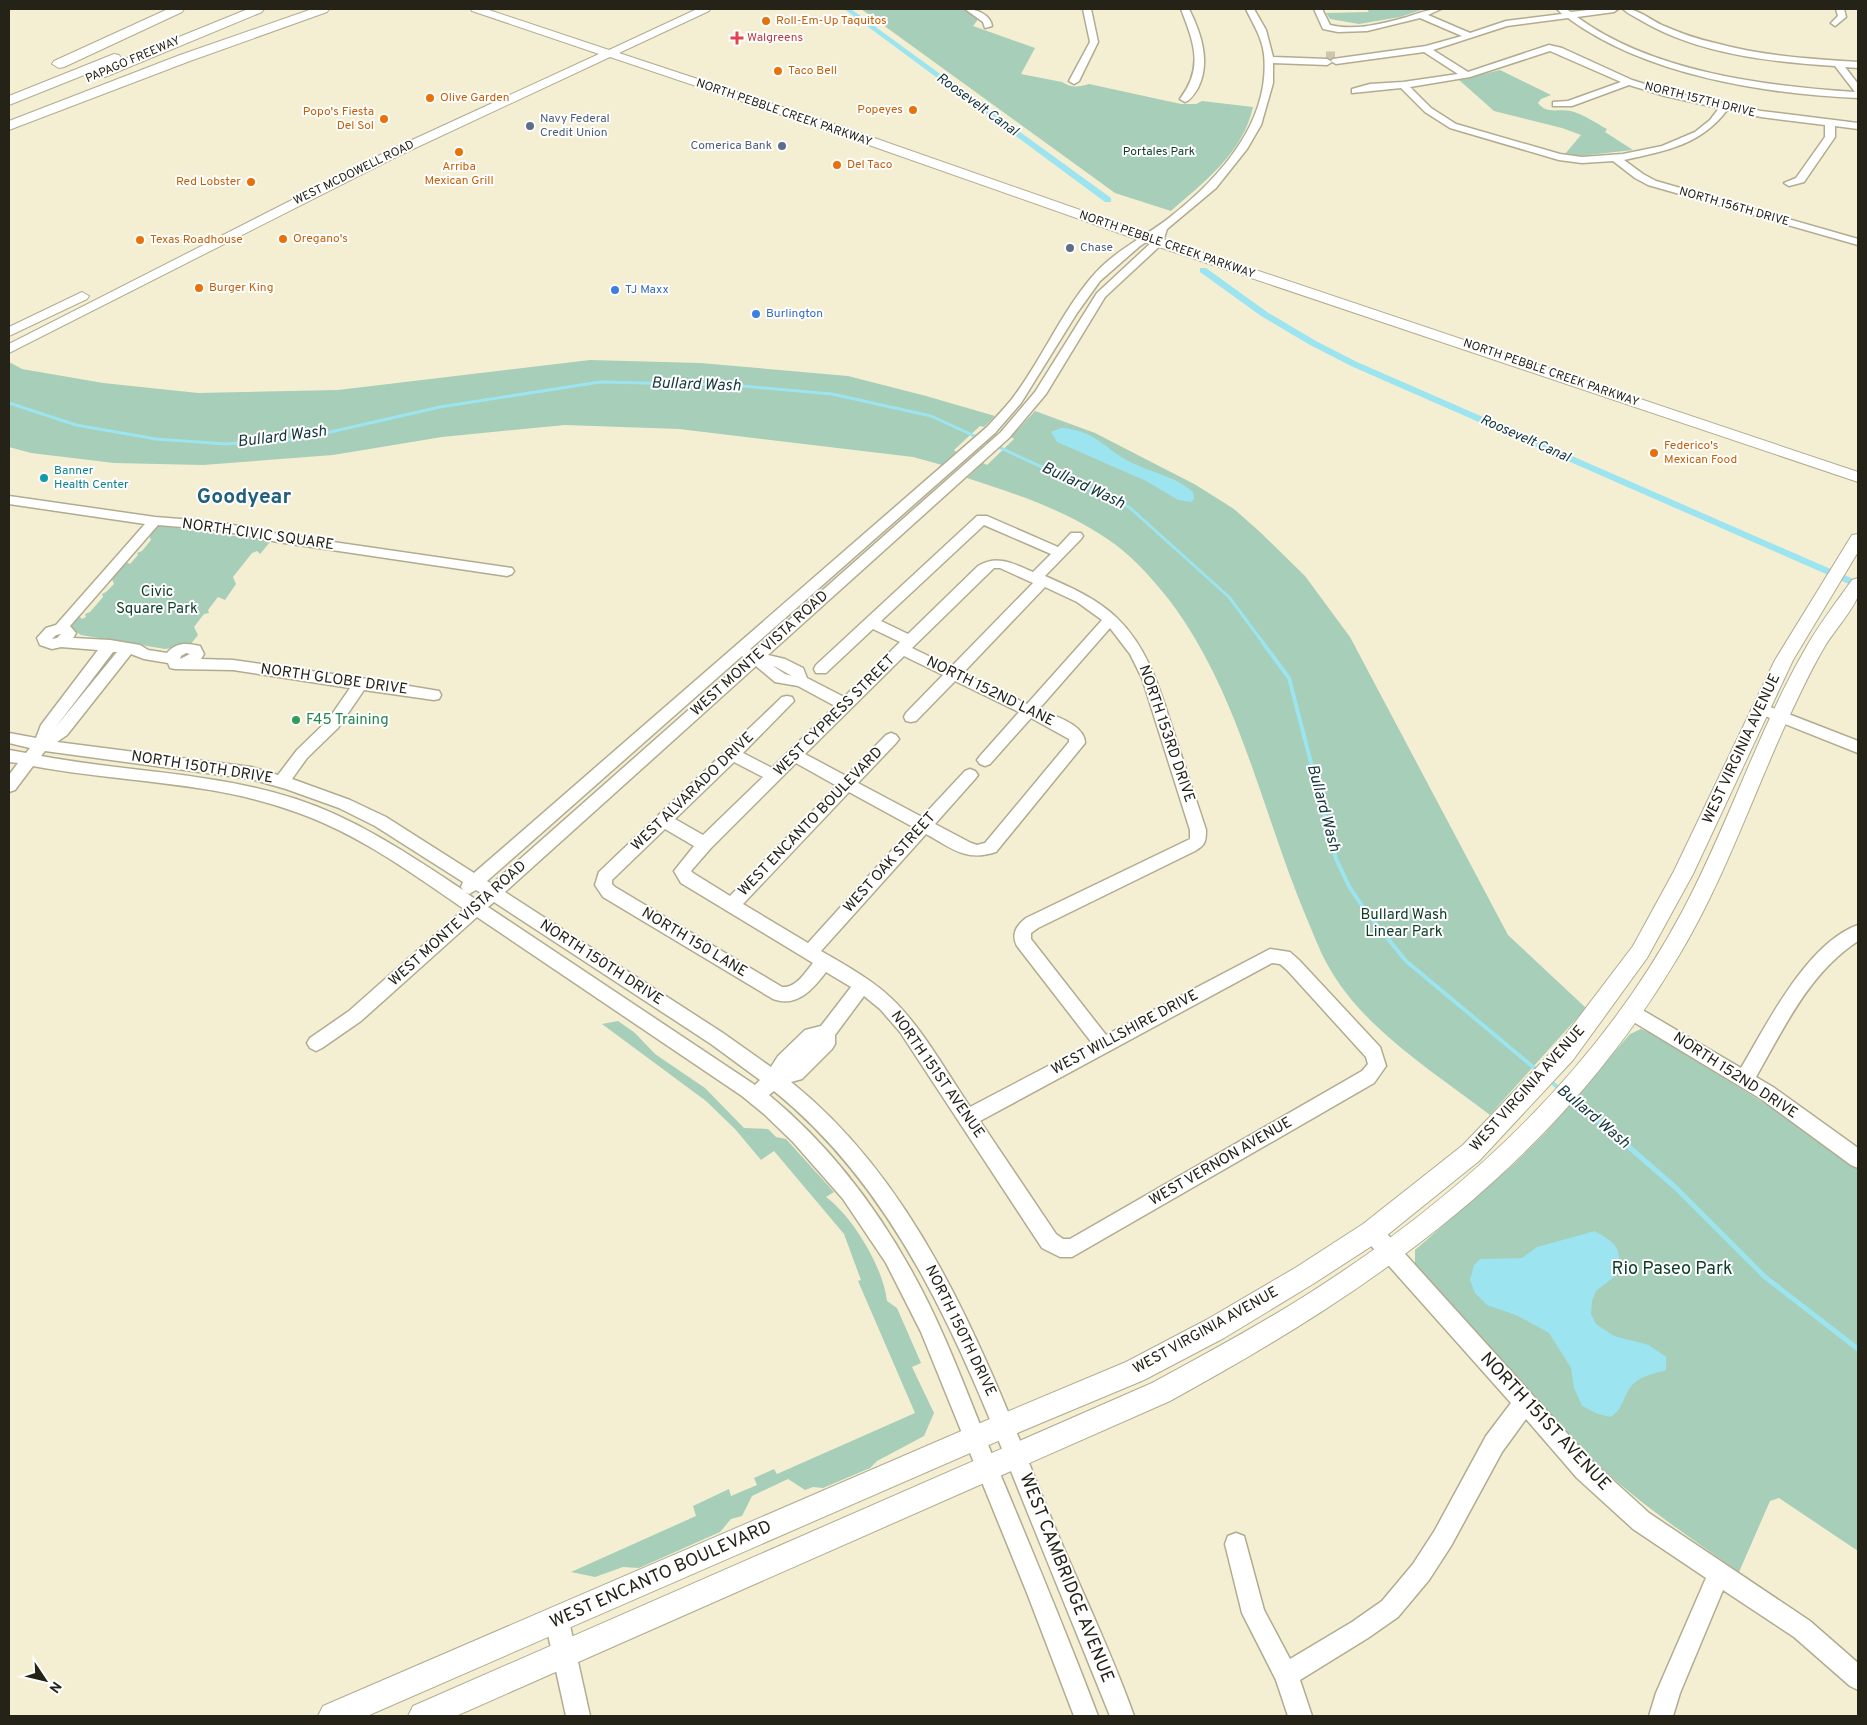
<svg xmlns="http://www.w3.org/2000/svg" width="1867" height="1725" font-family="Overpass,sans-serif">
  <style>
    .green { fill: #a6ceb8 }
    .water { fill: #9ce4ef }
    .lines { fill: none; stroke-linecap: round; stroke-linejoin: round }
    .stream-far2 { stroke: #9ce4ef; stroke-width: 3 }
    .stream-far1 { stroke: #9ce4ef; stroke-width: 4 }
    .stream { stroke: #9ce4ef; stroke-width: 5 }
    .canal { fill: #9ce4ef; fill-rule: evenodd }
    .minor-tunnel { stroke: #cbc6ad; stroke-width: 9; stroke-dasharray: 9 5; stroke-linecap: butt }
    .minor-casing { stroke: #b1ac90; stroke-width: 3 }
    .major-casing { stroke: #b1ac90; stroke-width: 2 }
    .highway-casing { stroke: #b1ac90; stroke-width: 2 }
    .minor { fill: #fff; fill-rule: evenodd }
    .major { fill: #fff; fill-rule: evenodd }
    .highway { fill: #fff; fill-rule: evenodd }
    .food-dot { fill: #e8710a; stroke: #fff; stroke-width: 2 }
    .health-dot { fill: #e0444e; stroke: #fff; stroke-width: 2 }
    .service-dot { fill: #5c6f8a; stroke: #fff; stroke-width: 2 }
    .shop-dot { fill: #3f7fe0; stroke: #fff; stroke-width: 2 }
    .culture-dot { fill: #0f9aa8; stroke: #fff; stroke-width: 2 }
    .leisure-dot { fill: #2e9e5b; stroke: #fff; stroke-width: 2 }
    .labels { text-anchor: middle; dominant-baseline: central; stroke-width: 4; stroke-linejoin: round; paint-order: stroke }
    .far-food-label { font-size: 12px; fill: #c56008; stroke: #fff; text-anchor: start }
    .far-health-label { font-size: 12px; fill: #be3a42; stroke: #fff; text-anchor: start }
    .far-street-label { font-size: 12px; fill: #252318; stroke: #fff }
    .far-service-label { font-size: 12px; fill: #4e5e75; stroke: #fff; text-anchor: start }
    .far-park-label { font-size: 12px; fill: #0d3c28; stroke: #fff }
    .far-shop-label { font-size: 12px; fill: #366cbe; stroke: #fff; text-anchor: start }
    .far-culture-label { font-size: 12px; fill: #0d838f; stroke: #fff; text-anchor: start }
    .far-water-label { font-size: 14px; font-style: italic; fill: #15383d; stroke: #fff }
    .street-label { font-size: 15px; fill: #252318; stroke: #fff }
    .park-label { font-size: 15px; fill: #0d3c28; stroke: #fff }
    .leisure-label { font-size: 15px; fill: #27864d; stroke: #fff; text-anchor: start }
    .water-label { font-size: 16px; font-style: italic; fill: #15383d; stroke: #fff }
    .near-park-label { font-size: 18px; fill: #0d3c28; stroke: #fff }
    .near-street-label { font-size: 18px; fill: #252318; stroke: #fff }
    .far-town-label { font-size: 21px; font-weight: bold; fill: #215f7e; stroke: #fff }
  </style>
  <rect width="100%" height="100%" fill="#f4efd2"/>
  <path class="green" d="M861 9H965L979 18 973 26 1035 48 1021 74 1062 82C1071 88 1079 87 1089 84L1181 104H1196L1202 101 1253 107C1243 153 1204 182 1171 211L1115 193Z
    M1367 9H1424L1400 17 1359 24 1330 19 1326 13 1369 12Z
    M1500 70 1551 95 1541 99 1538 103C1547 115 1559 108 1571 111 1583 114 1596 123 1607 129L1605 132 1633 150 1579 156 1565 154 1581 135 1562 128 1494 111 1459 80Z
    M590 360 700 363 848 376 926 396 995 416 984 427 980 426 954 450 956 452 942 465 913 457 679 429 565 425 442 437 333 455 203 465 114 463 31 453 9 447V362L22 369 103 383 198 393 338 390Z
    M1035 411 1095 433 1196 485 1234 509 1260 532 1305 576 1350 637 1508 935 1586 1008 1490 1115C1433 1071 1360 1027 1326 962 1319 949 1313 933 1307 919 1262 813 1240 694 1170 601 1154 581 1137 561 1116 545 1071 512 1019 495 967 478L983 463 987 465 1014 439 1011 437Z
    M155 525 271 541 260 554 257 551 252 553 233 577 236 584 225 600 218 597 208 610 209 613 204 614 194 627 198 635 190 645 165 649 81 635 67 626 78 615 82 619 86 617 85 614 90 612 103 597 102 594 106 592 114 584 111 577 124 561 130 564 138 555 137 553 142 551 151 540 148 533Z
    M618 1021 635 1033 655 1054 705 1088 744 1128 768 1129 776 1137 786 1139 834 1192 826 1197C853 1217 883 1267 887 1301L897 1308 921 1363 912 1367 934 1413 924 1436 877 1461 870 1468 823 1488 813 1487 805 1490 788 1479 752 1496 742 1516 731 1519 720 1532 639 1568 623 1567 595 1577 571 1572 696 1516 693 1506 729 1489 731 1496 757 1485 754 1478 774 1469 777 1474 915 1413 858 1281 861 1280 844 1234 774 1151 761 1160 735 1129 706 1101 602 1024Z
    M1641 1029 1651 1033 1777 1111 1858 1170V1551L1779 1498 1770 1501 1739 1572C1689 1537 1640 1504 1596 1463L1415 1266V1250L1514 1164 1545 1133 1630 1034Z"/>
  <path class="water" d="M1061 428C1098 430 1107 453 1137 465 1157 474 1176 477 1193 492L1194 499 1191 502 1178 500 1146 481 1057 442 1051 432Z
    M1595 1231C1617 1244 1622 1248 1618 1274L1596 1291 1592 1301 1591 1314 1596 1324 1614 1336 1649 1345 1666 1357V1370C1654 1374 1638 1376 1630 1388 1622 1399 1623 1410 1610 1417L1598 1414 1582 1406 1574 1388 1571 1368 1549 1333 1516 1315 1487 1305 1475 1293 1470 1280 1474 1265 1480 1259 1522 1258 1537 1247Z"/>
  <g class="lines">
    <path class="stream-far2" d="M9 403 76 425 156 439 227 444 304 438 440 407 600 382 731 385 832 394 931 416 1129 507 1229 597 1264 644"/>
    <path class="stream-far1" d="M1263 643 1289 678 1336 859 1350 888 1367 913 1406 961 1538 1071
      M1549 1080 1561 1090
      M1571 1097 1592 1115"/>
    <path class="stream" d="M1591 1114 1675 1187 1765 1277 1858 1349"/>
    <path class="canal" d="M844 9H851L1111 198V202H1105Z
      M1200 268H1206L1267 312 1316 341 1357 362 1858 581V588L1351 366 1310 345 1261 316 1200 272Z"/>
    <path class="minor-tunnel" d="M1326 56H1335"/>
    <defs>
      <path id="minor" d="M965 9C976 9 990 14 992 26L985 28 983 22Z
        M1083 9H1091L1098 42 1079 81 1074 84 1069 81 1090 42Z
        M1181 9H1189C1201 33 1211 62 1198 88 1195 93 1191 100 1185 102L1180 99C1204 67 1194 43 1181 9Z
        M1246 9H1254L1266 30 1273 57 1327 59 1332 62 1327 65 1273 63V83L1261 125 1247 149 1216 188 1167 229 1162 244 1105 297 1046 394 1009 438 768 655 785 659 803 668 807 678 844 697 900 642 873 629 826 673H816L814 669 816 665 977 516H987L1058 547 1071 533H1081L1083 536 1081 539 1045 576C1070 587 1096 598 1117 618 1150 650 1161 694 1175 736 1185 767 1196 799 1206 830 1206 842 1205 845 1195 851L1038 928 1031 933V939L1106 1035 1270 949 1290 952 1299 960 1380 1047 1386 1066 1374 1083 1072 1257H1060L1042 1248 900 1032 880 1009 864 996 835 1035V1044L832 1049 802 1079 791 1082C928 1192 990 1368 1054 1525 1080 1588 1111 1651 1134 1716H1110C1082 1646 1053 1576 1025 1506 965 1356 903 1195 774 1091L769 1095C827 1143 875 1205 911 1270 946 1332 969 1399 996 1464 1031 1548 1066 1631 1098 1716H1074L1027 1593 921 1332 886 1263 843 1199 793 1142 764 1114 742 1096 477 917 361 1021 322 1048 316 1051 310 1048 307 1043 310 1038 349 1011 464 909C409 871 354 831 290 810 208 781 118 782 33 766L15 790 9 792V775L18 763 9 762V750L26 753 30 748 9 743V733L36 738 41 725 98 650 61 647 52 649 40 645 37 638 46 628 56 625 145 524 9 504V496L155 517 218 522 278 534 512 568 514 571 512 574 507 576 278 542 218 530 158 525 70 626 76 633 73 638 110 640 140 645 148 650 167 653C176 642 187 643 200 646L204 654 201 659 233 660 361 678 439 691 441 695 439 699 434 700 364 690 338 728 307 758 292 779 350 800 386 817 474 873 987 427C995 418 1004 409 1012 399 1041 361 1060 315 1091 278 1112 252 1143 238 1169 218 1219 179 1271 122 1264 54 1262 37 1253 24 1246 9ZM1154 237 1153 241 1097 293 1035 392 1001 432 754 651 750 649 995 433 1021 403 1077 313 1100 281 1140 246ZM984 525 1051 554 1033 572C1014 564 998 554 978 566L908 634 881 621ZM994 568H1000L1033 583 951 667 912 648ZM1045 587 1077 602 1102 620 1027 704 963 673ZM1110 628 1130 654 1142 678 1190 830V839L1026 918C1016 926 1011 934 1017 946L1092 1043 970 1107C947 1073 921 1026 891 998 871 979 845 965 821 951L926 834C952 848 965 862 996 852L1085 743C1085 724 1053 716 1039 709ZM61 634 57 638 52 639 56 635ZM113 652H117L55 728ZM186 653 190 654 180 659 181 656ZM131 654 144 659 168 663 170 668 175 669 233 670 350 688 328 720 297 750 278 775 251 767 57 742 67 735ZM742 656 746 659 492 884 487 881ZM904 656 943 675 906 713 904 717 906 721 911 722 916 721 955 681 1019 712 980 756 977 760 980 764 985 766 990 764 1031 718 1069 739V742L985 843 977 845 971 843 935 824 975 779 978 775 975 771 970 769 965 771 922 817 858 783 896 743 899 739 896 735 891 733 886 735 846 776 805 754ZM756 666 775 682 798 686 835 706 772 768 743 753 794 701 792 697 787 696 782 697 599 872 595 885 603 897 773 999C797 1008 813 989 826 972L851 987 821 1026 805 1030 778 1056 771 1067 723 1033 505 892ZM773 666 776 667 792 676 785 674ZM45 751 251 779 286 789 339 808 375 826 463 882 461 887 463 890C410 855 357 819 296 799 213 772 126 772 41 756ZM734 762 763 777 703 835 675 819ZM796 763 837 786 730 896 693 873 691 871 711 848ZM849 792 913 827 808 943 743 904ZM665 829 694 846 674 871 681 883 813 963C805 973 796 988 782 987L615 887 612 884V880ZM476 890 481 893 475 899 465 892 469 894ZM494 902 711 1044 760 1080 755 1085 488 907ZM1272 963 1280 964 1287 970 1366 1057 1368 1064 1362 1071 1070 1239H1063L1056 1234 980 1121Z
        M1314 9H1322L1330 25C1355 31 1382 24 1407 17 1419 13 1429 9 1441 9L1428 15 1470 33 1506 21 1562 14 1557 9H1566L1571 12 1597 9H1618L1614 12 1577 17C1652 72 1764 86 1855 92L1835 66C1771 62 1698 54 1642 21 1636 17 1628 14 1623 9 1638 8 1650 20 1664 26 1680 33 1697 39 1715 43 1762 56 1810 59 1858 62V68L1845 67 1858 84V98C1764 94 1645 75 1568 18L1507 26 1433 50 1468 72 1549 45 1562 48 1632 80 1670 92 1761 111 1858 123V129L1835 126V137L1804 182 1789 186 1784 183 1796 178 1825 137V125L1761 117 1727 110C1701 145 1665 151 1624 160L1643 174 1656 181 1858 239V245L1648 185 1635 178 1613 161 1582 163 1559 160 1450 128 1425 112 1401 88 1352 93V89L1370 84 1403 82 1458 74 1424 52 1336 64 1331 61 1333 59 1426 46 1462 36 1420 18 1367 31 1338 32 1323 29ZM1550 51 1621 82 1568 101 1553 102V106H1572L1629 85 1665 96 1719 108 1710 120 1695 132 1662 146 1623 154 1582 157 1560 154 1456 124 1431 108 1410 87 1470 77Z
        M1836 9H1844L1846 17 1835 26 1831 23 1838 16Z
        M1760 703 1858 741V753L1755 712 1753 708 1755 704Z
        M1858 925V941C1809 973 1784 1028 1756 1077L1773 1087 1858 1148V1168L1851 1165 1761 1099 1627 1018 1624 1013 1627 1008 1633 1005 1639 1008 1741 1068C1767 1024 1807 943 1858 925Z
        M1372 1223 1379 1225 1593 1462 1649 1513 1810 1621 1858 1663V1690L1850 1686 1794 1637 1723 1590 1680 1693 1673 1716H1649L1656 1693 1706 1578 1633 1529 1577 1478 1526 1419 1502 1452 1451 1546 1429 1580 1398 1617 1368 1638 1300 1680 1312 1716H1288L1276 1680 1242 1613 1225 1544 1228 1536 1236 1533 1244 1536 1264 1610 1290 1659 1352 1622 1382 1601 1413 1564 1435 1530 1486 1436 1511 1403 1365 1239 1362 1232 1365 1225Z
        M557 1609 565 1613 569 1621 590 1716H566L545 1621 549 1613Z"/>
      <path id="major" d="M471 9H486L609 50 697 9H710L709 11 619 53 840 126 1163 239 1858 472V482L1153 245 832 132 610 57 396 157 9 353V344L388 151 599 54 472 11Z
        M82 292 89 296 87 299 9 336V327Z
        M1858 534V552L1793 660 1693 874 1647 958 1573 1060 1479 1161 1381 1240 1313 1284 1224 1338 1144 1380 984 1447 367 1716H318L323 1706 966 1429 1126 1362 1206 1320 1295 1268 1363 1224 1463 1145 1557 1046 1633 946 1674 871 1775 660 1852 535Z
        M1858 578C1858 583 1859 590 1858 595 1856 606 1832 634 1825 646 1809 673 1796 702 1783 730 1749 806 1721 886 1678 957 1555 1164 1377 1288 1170 1401L456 1716H408L413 1706 1152 1383C1202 1356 1252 1329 1300 1299 1455 1202 1595 1075 1682 912 1727 828 1756 736 1803 653 1817 627 1835 604 1852 580Z"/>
      <path id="highway" d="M168 9H184L182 12 64 67 59 68 52 64 54 61Z
        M248 9H264L262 12 105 77H95L93 74 95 71Z
        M312 9H329L327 12 190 61 9 130V121L180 55Z
        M114 54 119 55 121 58 119 61 9 105V96Z"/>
    </defs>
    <use href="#minor" class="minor-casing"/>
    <use href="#major" class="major-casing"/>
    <use href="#highway" class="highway-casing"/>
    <use href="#minor" class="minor"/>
    <use href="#major" class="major"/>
    <use href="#highway" class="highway"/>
  </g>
  <g class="food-dot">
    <circle cx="766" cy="21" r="5"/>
    <circle cx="778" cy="71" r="5"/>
    <circle cx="430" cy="98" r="5"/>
    <circle cx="913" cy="110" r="5"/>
    <circle cx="384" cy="119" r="5"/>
    <circle cx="459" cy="152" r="5"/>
    <circle cx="837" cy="165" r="5"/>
    <circle cx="251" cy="182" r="5"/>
    <circle cx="283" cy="239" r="5"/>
    <circle cx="140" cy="240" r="5"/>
    <circle cx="199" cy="288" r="5"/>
    <circle cx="1654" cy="453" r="5"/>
  </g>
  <path class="health-dot" d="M734.5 30.5h5v5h5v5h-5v5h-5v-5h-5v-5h5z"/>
  <g class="service-dot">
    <circle cx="530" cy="126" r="5"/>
    <circle cx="782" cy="146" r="5"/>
    <circle cx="1070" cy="248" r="5"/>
  </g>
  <g class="shop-dot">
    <circle cx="615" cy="290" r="5"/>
    <circle cx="756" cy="314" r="5"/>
  </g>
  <circle class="culture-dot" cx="44" cy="478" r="5"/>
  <circle class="leisure-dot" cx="296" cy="720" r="5"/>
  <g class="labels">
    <g class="far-food-label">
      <text x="776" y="21">Roll-Em-Up Taquitos</text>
      <text x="788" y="71">Taco Bell</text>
      <text x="440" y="98">Olive Garden</text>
      <text x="903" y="110" text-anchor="end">Popeyes</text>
      <text x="374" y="112" text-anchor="end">Popo's Fiesta<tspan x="374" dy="14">Del Sol</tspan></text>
      <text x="847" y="165">Del Taco</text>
      <text x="459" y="167" text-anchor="middle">Arriba<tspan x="459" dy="14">Mexican Grill</tspan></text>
      <text x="241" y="182" text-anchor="end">Red Lobster</text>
      <text x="293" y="239">Oregano's</text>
      <text x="150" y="240">Texas Roadhouse</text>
      <text x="209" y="288">Burger King</text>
      <text x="1664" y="446">Federico's<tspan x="1664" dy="14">Mexican Food</tspan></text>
    </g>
    <g class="far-health-label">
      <text x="747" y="38">Walgreens</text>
    </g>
    <g class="far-street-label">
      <text transform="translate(133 60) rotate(-23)">PAPAGO FREEWAY</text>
      <text transform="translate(1700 100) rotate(14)">NORTH 157TH DRIVE</text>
      <text transform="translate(784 113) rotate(19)">NORTH PEBBLE CREEK PARKWAY</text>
      <text transform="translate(354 173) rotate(-26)">WEST MCDOWELL ROAD</text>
      <text transform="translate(1734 207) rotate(16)">NORTH 156TH DRIVE</text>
      <text transform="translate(1167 245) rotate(19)">NORTH PEBBLE CREEK PARKWAY</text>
      <text transform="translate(1551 373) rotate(19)">NORTH PEBBLE CREEK PARKWAY</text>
    </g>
    <g class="far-service-label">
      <text x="540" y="119">Navy Federal<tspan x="540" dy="14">Credit Union</tspan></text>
      <text x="772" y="146" text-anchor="end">Comerica Bank</text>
      <text x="1080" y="248">Chase</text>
    </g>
    <g class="far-park-label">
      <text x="1159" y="152">Portales Park</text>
    </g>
    <g class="far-shop-label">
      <text x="625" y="290">TJ Maxx</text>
      <text x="766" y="314">Burlington</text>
    </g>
    <g class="far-culture-label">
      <text x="54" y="471">Banner<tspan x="54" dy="14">Health Center</tspan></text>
    </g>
    <g class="far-water-label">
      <text transform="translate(977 105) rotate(36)">Roosevelt Canal</text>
      <text transform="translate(1525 439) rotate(24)">Roosevelt Canal</text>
    </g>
    <g class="street-label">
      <text transform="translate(258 535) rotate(8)">NORTH CIVIC SQUARE</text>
      <text transform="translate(760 654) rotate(-42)">WEST MONTE VISTA ROAD</text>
      <text transform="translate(334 680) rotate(8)">NORTH GLOBE DRIVE</text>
      <text transform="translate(990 692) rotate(26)">NORTH 152ND LANE</text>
      <text transform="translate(835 716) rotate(-45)">WEST CYPRESS STREET</text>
      <text transform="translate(1166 734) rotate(71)">NORTH 153RD DRIVE</text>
      <text transform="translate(1742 749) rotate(-65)">WEST VIRGINIA AVENUE</text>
      <text transform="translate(202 768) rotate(9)">NORTH 150TH DRIVE</text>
      <text transform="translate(693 792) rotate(-44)">WEST ALVARADO DRIVE</text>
      <text transform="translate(811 822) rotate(-46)">WEST ENCANTO BOULEVARD</text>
      <text transform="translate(890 863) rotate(-48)">WEST OAK STREET</text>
      <text transform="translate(458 924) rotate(-42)">WEST MONTE VISTA ROAD</text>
      <text transform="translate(694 943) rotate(31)">NORTH 150 LANE</text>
      <text transform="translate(601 963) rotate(33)">NORTH 150TH DRIVE</text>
      <text transform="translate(1125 1033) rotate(-28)">WEST WILLSHIRE DRIVE</text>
      <text transform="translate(937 1075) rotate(55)">NORTH 151ST AVENUE</text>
      <text transform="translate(1735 1076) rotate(33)">NORTH 152ND DRIVE</text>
      <text transform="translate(1528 1089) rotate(-48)">WEST VIRGINIA AVENUE</text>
      <text transform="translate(1221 1162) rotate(-30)">WEST VERNON AVENUE</text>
      <text transform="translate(960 1331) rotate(64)">NORTH 150TH DRIVE</text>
      <text transform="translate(1206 1331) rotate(-29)">WEST VIRGINIA AVENUE</text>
    </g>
    <g class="park-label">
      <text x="157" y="592">Civic<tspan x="157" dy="17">Square Park</tspan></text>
      <text x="1404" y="915">Bullard Wash<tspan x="1404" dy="17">Linear Park</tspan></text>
    </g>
    <g class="leisure-label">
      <text x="306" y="720">F45 Training</text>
    </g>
    <g class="water-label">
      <text transform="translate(696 385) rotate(2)">Bullard Wash</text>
      <text transform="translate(282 437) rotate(-7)">Bullard Wash</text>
      <text transform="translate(1083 486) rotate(25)">Bullard Wash</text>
      <text transform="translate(1323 808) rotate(75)">Bullard Wash</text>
      <text transform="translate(1593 1117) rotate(40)">Bullard Wash</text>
    </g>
    <g class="near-park-label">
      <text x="1672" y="1269">Rio Paseo Park</text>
    </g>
    <g class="near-street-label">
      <text transform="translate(1545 1422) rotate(47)">NORTH 151ST AVENUE</text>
      <text transform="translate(661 1575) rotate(-24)">WEST ENCANTO BOULEVARD</text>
      <text transform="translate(1066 1578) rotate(68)">WEST CAMBRIDGE AVENUE</text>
    </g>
    <g class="far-town-label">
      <text x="244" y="497">Goodyear</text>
    </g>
  </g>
  <rect width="1867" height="1725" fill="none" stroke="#252318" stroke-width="20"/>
  <g transform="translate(45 1680) rotate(125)" stroke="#ffffff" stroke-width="4" paint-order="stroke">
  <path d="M0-4L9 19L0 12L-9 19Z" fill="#252318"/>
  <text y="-8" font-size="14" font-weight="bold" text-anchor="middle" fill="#252318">N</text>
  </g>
</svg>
